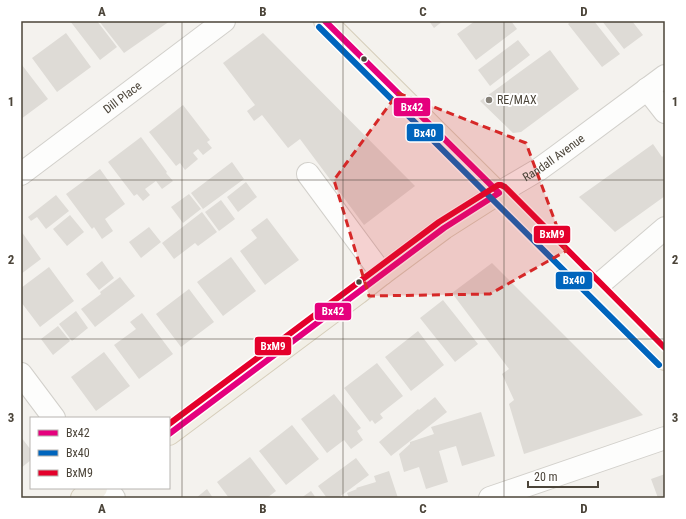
<svg xmlns="http://www.w3.org/2000/svg" width="686" height="519" font-family="'Roboto Condensed',sans-serif">
  <style>
    .building { fill: #dedbd6 }
    .lines { fill: none; stroke-linecap: round; stroke-linejoin: round }
    .minor-casing { stroke: #d2d0cb; stroke-width: 24 }
    .major-casing { stroke: #d6cebb; stroke-width: 24 }
    .minor { stroke: #fdfdfc; stroke-width: 22 }
    .major { stroke: #f2efe6; stroke-width: 22 }
    .bus-1-casing { stroke: #fff; stroke-width: 9 }
    .bus-2-casing { stroke: #fff; stroke-width: 9 }
    .bus-3-casing { stroke: #fff; stroke-width: 9 }
    .bus-1 { stroke: #e5007d; stroke-width: 6 }
    .bus-2 { stroke: #0065bd; stroke-width: 6 }
    .bus-3 { stroke: #e4002b; stroke-width: 6 }
    .marked { fill: #d62828; fill-opacity: 0.2; stroke: #d62828; stroke-width: 3; stroke-dasharray: 8 5; stroke-linejoin: round }
    .grid { fill: none; stroke: #4b4439; stroke-width: 1; stroke-opacity: 0.55 }
    .bus-dot { fill: #4b4439; stroke: #fff; stroke-width: 1.5 }
    .poi-dot { fill: #868178; stroke: #fff; stroke-width: 1.5 }
    .labels { text-anchor: middle; dominant-baseline: central; stroke-width: 4; stroke-linejoin: round; paint-order: stroke }
    .street-label { font-size: 12px; fill: #4b4439; stroke: #fff }
    .poi-label { font-size: 12px; fill: #4b4439; stroke: #fff; text-anchor: start }
    .line-badge { stroke: #fff; stroke-width: 1.5 }
    .badge-label { font-size: 11px; text-anchor: middle; font-weight: bold; fill: #fff }
    .neatline { fill: none; stroke: #4b4439; stroke-width: 1.5 }
    .grid-label { font-size: 13px; text-anchor: middle; font-weight: bold; fill: #4b4439 }
  </style>
  <rect width="100%" height="100%" fill="#f4f2ee"/>
  <path class="building" d="M70 21H97L117 47 100 60Z
    M99 21H170L124 53Z
    M429 21H443L434 28Z
    M475 21H511L517 29 476 60 457 34Z
    M571 21H594L620 54 602 67 568 24Z
    M602 21H632L643 35 624 49Z
    M66 33 91 67 57 92 32 58Z
    M263 33 415 186 364 225 300 139 288 148 262 115 254 121 247 111 255 105 223 63Z
    M518 40 530 55 490 86 478 70Z
    M550 50 579 89 521 132 513 133 480 101Z
    M22 65 48 99 21 119V66Z
    M183 105 210 140 207 142 212 148 203 155 198 149 193 153 198 159 185 170 180 163 176 166 149 132Z
    M141 137 167 172 166 173 173 181 162 189 156 181 145 189 150 195 143 201 137 194 134 196 108 162Z
    M653 144 662 157 665 154V196L615 232 579 197Z
    M232 162 244 179 203 209 191 193Z
    M100 169 125 204 105 219 113 231 102 239 94 227 92 229 66 194Z
    M246 182 257 197 238 212 227 197Z
    M189 194 201 209 183 223 171 207Z
    M56 195 69 211 46 229 37 217 31 221 28 217Z
    M221 200 235 219 219 231 205 212Z
    M202 212 217 232 198 246 195 243 174 259 162 243Z
    M70 215 84 232 67 246 53 229Z
    M267 218 299 260 265 285 240 251 257 238 251 230Z
    M149 227 161 242 141 258 129 242Z
    M21 231 41 259 21 274Z
    M231 257 256 291 223 316 197 282Z
    M102 261 114 278 99 290 86 274Z
    M492 263 579 350 643 415 524 454 509 404 514 400 502 374 509 369 452 293Z
    M49 267 74 301 40 327 21 302V288Z
    M120 277 135 296 95 327 81 309 101 294 100 292Z
    M189 289 214 322 181 347 156 314Z
    M443 300 478 344 455 362 420 318Z
    M76 311 88 328 72 341 59 324Z
    M142 313 173 354 139 379 114 345 136 329 130 322Z
    M58 326 70 341 53 355 41 339Z
    M418 331 444 365 411 391 385 357Z
    M104 352 130 386 96 411 71 377Z
    M377 363 403 396 380 414 383 418 375 424 372 420 370 422 344 388Z
    M334 394 361 428 357 431 363 440 351 449 344 440 327 453 301 419Z
    M435 397 447 412 391 456 379 442 418 409 419 410Z
    M481 412 495 456 462 466 456 446 439 451 448 482 426 489 419 467 404 472 399 454 410 444V442L434 434 431 427Z
    M292 425 319 459 286 485 259 451Z
    M21 437 31 450V460L21 468Z
    M250 457 276 491 267 498H229L217 482Z
    M356 458 369 475 338 498H327L318 486Z
    M389 471 398 498H349L347 493 357 489 356 488 376 482 374 476Z
    M665 474V498H658L651 479Z
    M207 489 213 498H196Z
    M311 491 316 498H301Z"/>
  <g class="lines">
    <defs>
      <g id="minor">
        <path d="M647 89 665 112"/>
        <path id="s1" d="M21 174 224 21"/>
        <path d="M308 174 382 274"/>
        <path id="s2" d="M499 193 538 170 556 157 665 76"/>
        <path d="M594 289 665 228"/>
        <path d="M21 374 54 418"/>
        <path d="M106 488 114 498"/>
        <path d="M490 498 665 438"/>
      </g>
      <path id="major" d="M325 21 665 359
        M169 434 358 293 382 274 444 228 499 193
        M82 498 96 488"/>
    </defs>
    <use href="#minor" class="minor-casing"/>
    <use href="#major" class="major-casing"/>
    <use href="#minor" class="minor"/>
    <use href="#major" class="major"/>
    <defs>
      <path id="bus-1" d="M325 21 499 193
        M169 434 444 228 499 193"/>
      <path id="bus-2" d="M319 27 659 365"/>
      <path id="bus-3" d="M169 424 439 222 498 185H501L505 187 665 348"/>
    </defs>
    <use href="#bus-1" class="bus-1-casing"/>
    <use href="#bus-2" class="bus-2-casing"/>
    <use href="#bus-3" class="bus-3-casing"/>
    <use href="#bus-1" class="bus-1"/>
    <use href="#bus-2" class="bus-2"/>
    <use href="#bus-3" class="bus-3"/>
  </g>
  <path class="marked" d="M398 93 526 143 566 251 490 294 369 296 334 180Z"/>
  <path class="grid" d="M182 21V498M343 21V498M504 21V498M21 180H665M21 339H665"/>
  <g class="bus-dot">
    <circle cx="364" cy="59" r="3.5"/>
    <circle cx="359" cy="282" r="3.5"/>
  </g>
  <circle class="poi-dot" cx="489" cy="100" r="4"/>
  <g class="labels">
    <g class="street-label">
      <text stroke="none"><textPath href="#s1" startOffset="127">Dill Place</textPath></text>
      <text stroke="none"><textPath href="#s2" startOffset="65">Randall Avenue</textPath></text>
    </g>
    <g class="poi-label">
      <text x="497" y="100">RE/MAX</text>
    </g>
  </g>
  <g class="line-badge">
    <rect x="393" y="97" width="38" height="20" rx="4" fill="#e5007d"/>
    <rect x="406" y="123" width="38" height="19" rx="4" fill="#0065bd"/>
    <rect x="533" y="225" width="38" height="19" rx="4" fill="#e4002b"/>
    <rect x="555" y="271" width="38" height="19" rx="4" fill="#0065bd"/>
    <rect x="314" y="302" width="38" height="19" rx="4" fill="#e5007d"/>
    <rect x="254" y="336" width="38" height="20" rx="4" fill="#e4002b"/>
  </g>
  <g class="badge-label">
    <text x="412" y="111">Bx42</text>
    <text x="425" y="137">Bx40</text>
    <text x="552" y="238">BxM9</text>
    <text x="574" y="284">Bx40</text>
    <text x="333" y="315">Bx42</text>
    <text x="273" y="350">BxM9</text>
  </g>
  <rect width="686" height="519" fill="none" stroke="#ffffff" stroke-width="44"/>
  <rect x="30" y="417" width="140" height="72" fill="#ffffff" stroke="#b7b4b0"/>
  <rect x="38" y="430" width="20" height="6" fill="#e5007d" stroke="#b7b4b0"/>
  <text x="66" y="437" font-size="12" fill="#4b4439">Bx42</text>
  <rect x="38" y="450" width="20" height="6" fill="#0065bd" stroke="#b7b4b0"/>
  <text x="66" y="457" font-size="12" fill="#4b4439">Bx40</text>
  <rect x="38" y="470" width="20" height="6" fill="#e4002b" stroke="#b7b4b0"/>
  <text x="66" y="477" font-size="12" fill="#4b4439">BxM9</text>
  <path d="M528 481v6h70v-6" fill="none" stroke="#4b4439" stroke-width="2"/>
  <text x="534" y="481" font-size="12" fill="#4b4439" stroke="#ffffff" stroke-width="3" paint-order="stroke">20 m</text>
  <rect x="22" y="22" width="642" height="475" class="neatline"/>
  <g class="grid-label">
    <text x="102" y="16">A</text>
    <text x="263" y="16">B</text>
    <text x="423" y="16">C</text>
    <text x="584" y="16">D</text>
    <text x="11" y="106">1</text>
    <text x="675" y="106">1</text>
    <text x="11" y="264">2</text>
    <text x="675" y="264">2</text>
    <text x="11" y="422">3</text>
    <text x="675" y="422">3</text>
    <text x="102" y="513">A</text>
    <text x="263" y="513">B</text>
    <text x="423" y="513">C</text>
    <text x="584" y="513">D</text>
  </g>
</svg>
